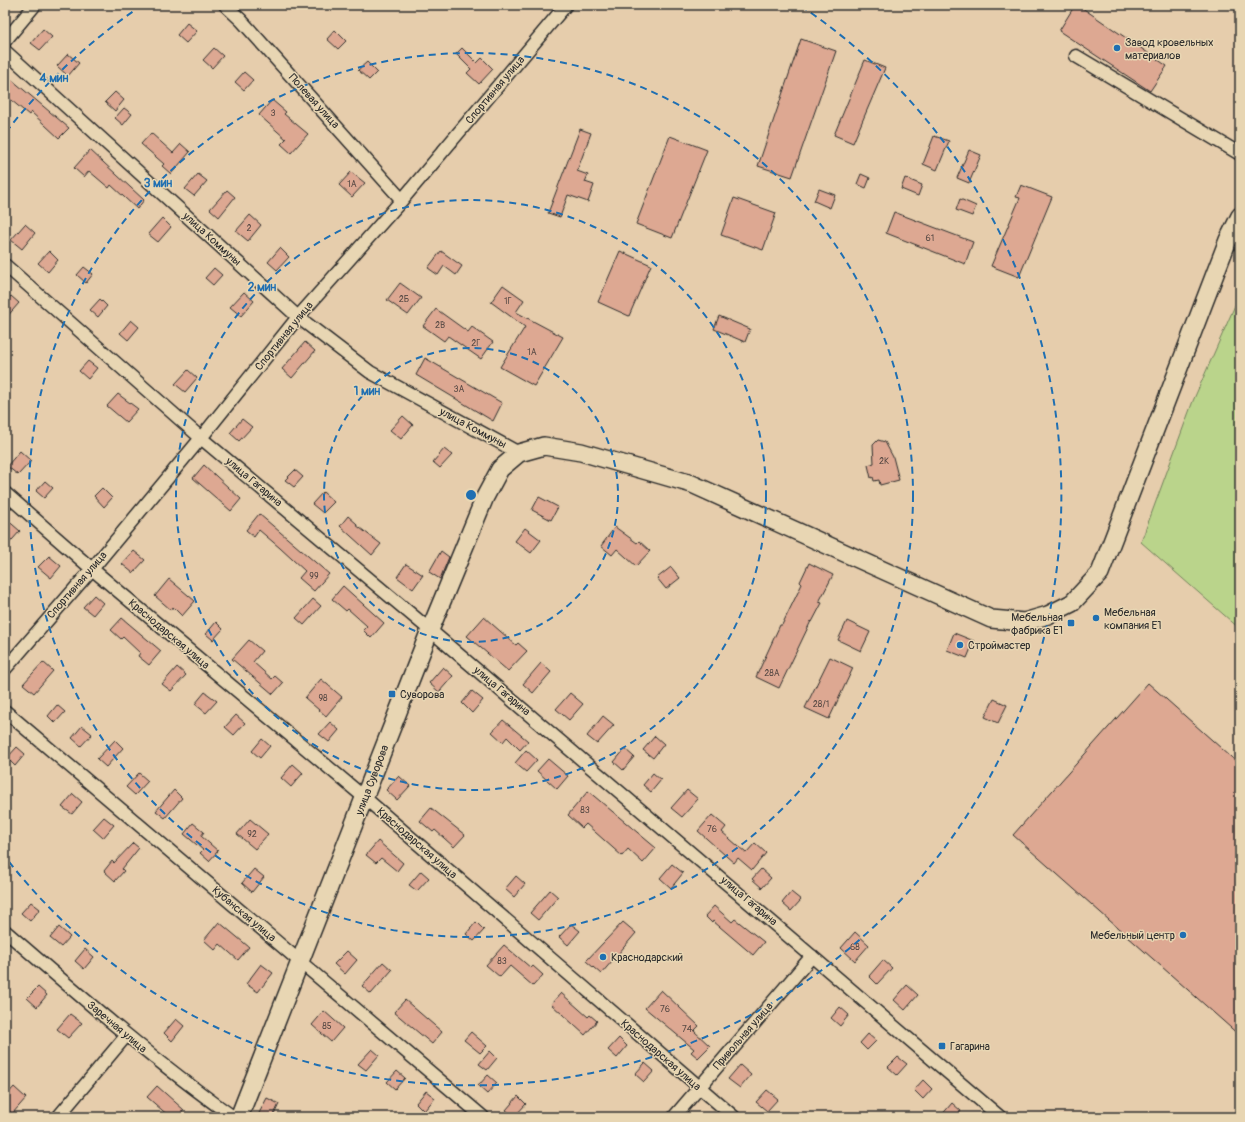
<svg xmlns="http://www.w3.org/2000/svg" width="1245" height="1122" font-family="Pangolin,sans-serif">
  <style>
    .green { fill: #bad48b; stroke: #72805b }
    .building { fill: #dda892; stroke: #2b2b2b }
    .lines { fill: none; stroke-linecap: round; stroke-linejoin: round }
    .street-casing { stroke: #2b2b2b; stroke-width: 15 }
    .secondary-casing { stroke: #2b2b2b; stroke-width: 20 }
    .street { stroke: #e8d6b3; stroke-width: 12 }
    .secondary { stroke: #e8d6b3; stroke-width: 17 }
    .ring { fill: none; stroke: #1f6fb2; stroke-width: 2; stroke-dasharray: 7 5 }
    .poi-dot { fill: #1f6fb2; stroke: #e8d6b3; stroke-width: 1.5 }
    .labels { text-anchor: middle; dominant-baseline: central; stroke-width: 3; stroke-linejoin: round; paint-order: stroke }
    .number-label { font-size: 9px; fill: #584a45 }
    .poi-label { font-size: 11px; fill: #2b2b2b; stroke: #e8d6b3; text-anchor: start }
    .street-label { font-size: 11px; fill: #2b2b2b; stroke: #e8d6b3 }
    .centre { fill: #1f6fb2; stroke: #e8d6b3; stroke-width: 2 }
    .ring-label { font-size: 12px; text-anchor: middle; font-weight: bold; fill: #1f6fb2; stroke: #e8d6b3; stroke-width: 3; stroke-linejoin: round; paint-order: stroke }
  </style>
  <rect width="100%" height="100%" fill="#e6cdac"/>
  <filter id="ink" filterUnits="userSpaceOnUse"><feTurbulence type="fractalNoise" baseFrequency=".025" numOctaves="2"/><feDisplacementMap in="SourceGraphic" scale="8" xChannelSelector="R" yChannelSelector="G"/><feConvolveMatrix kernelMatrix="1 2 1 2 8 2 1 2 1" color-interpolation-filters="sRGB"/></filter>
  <g filter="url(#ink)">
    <path class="green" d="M1240 294V629L1141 542 1193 401Z"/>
    <path class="building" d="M1075 5H1078L1167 66 1150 91 1059 31Z
      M187 23 197 31 186 43 177 35Z
      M43 29 52 37 40 50 31 43Z
      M335 30 346 41 338 49 327 39Z
      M801 39 836 51 792 177 758 166Z
      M214 48 223 56 212 68 203 60Z
      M462 48 477 63 482 58 493 69 479 84 467 73 471 69 456 54Z
      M68 54 79 63 68 76 57 66Z
      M865 60 885 68 853 143 834 135Z
      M367 62 377 72 369 80 358 70Z
      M244 72 253 80 244 90 235 82Z
      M5 74 69 128 59 138 31 112 29 115 5 95Z
      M115 92 124 100 115 111 105 102Z
      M272 100 286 112 284 114 308 134 291 153 281 144 286 139 259 115Z
      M124 108 132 114 123 125 115 118Z
      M580 129 591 133 577 171 588 175 585 182 594 185 588 202 568 195 560 217 548 213Z
      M151 133 173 153 181 144 190 152 171 174 162 166 164 164 141 144Z
      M670 136 707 150 672 238 636 224Z
      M934 136 949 141 937 170 923 164Z
      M90 150 144 200 137 209 111 185 109 188 89 171 84 177 74 168Z
      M969 150 981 155 969 183 957 178Z
      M351 172 365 183 352 197 339 185Z
      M198 174 207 181 194 196 185 189Z
      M861 174 870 178 866 188 857 184Z
      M905 178 922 185 918 196 901 189Z
      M1021 185 1052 197 1019 277 991 266 1020 198 1016 197Z
      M819 189 835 195 830 208 814 201Z
      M227 190 235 197 219 217 210 209Z
      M734 198 776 213 763 250 721 235Z
      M960 199 976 206 972 216 956 210Z
      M894 212 973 242 965 264 886 233Z
      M250 215 261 225 248 241 236 231Z
      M162 218 171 227 158 242 148 234Z
      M25 224 35 233 22 249 11 240Z
      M280 248 289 257 277 270 268 262Z
      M49 251 58 260 48 272 38 263Z
      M441 251 462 266 456 275 444 266 438 275 428 268Z
      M620 251 651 265 629 316 598 302Z
      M84 267 93 274 86 283 77 275Z
      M214 268 222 275 213 285 205 278Z
      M400 283 421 298 408 315 387 300Z
      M503 285 524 300 516 312 563 337 534 386 500 367 525 327 491 302Z
      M244 292 254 301 241 316 230 307Z
      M11 296 19 303 5 319V302Z
      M100 299 107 306 98 317 90 310Z
      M436 309 468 332 472 327 493 342 481 359 448 336 444 341 423 326Z
      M719 316 750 329 745 342 714 329Z
      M131 320 139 327 128 340 120 333Z
      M305 342 315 351 292 378 282 369Z
      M425 358 502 403 493 421 416 375Z
      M88 361 97 368 88 379 79 371Z
      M188 370 197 378 185 392 175 384Z
      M118 394 138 409 126 422 107 406Z
      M403 416 413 425 401 439 390 430Z
      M242 419 252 427 239 441 230 433Z
      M878 440 885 442 893 457 899 480 880 485 879 480 874 481 873 477 871 478 868 465 874 463 873 445Z
      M444 449 452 455 440 468 433 462Z
      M20 451 31 461 18 475 7 466Z
      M204 465 241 499 231 511 193 478Z
      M295 470 303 477 294 487 285 480Z
      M45 481 53 488 44 498 36 491Z
      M102 488 112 498 104 507 94 496Z
      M323 492 334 502 323 513 312 504Z
      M539 497 558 507 551 520 532 510Z
      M259 514 329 574 314 591 299 578 305 571 280 548 259 530 254 537 246 530Z
      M348 516 357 524 356 525 381 544 372 555 340 526Z
      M5 518 20 531 5 548Z
      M615 527 637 543 639 541 650 551 636 566 617 549 612 555 601 546Z
      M525 528 541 540 531 553 515 541Z
      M134 551 145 560 133 573 122 564Z
      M441 551 449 557 440 579 429 572Z
      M49 556 61 566 51 578 38 567Z
      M809 563 833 575 819 602 822 603 812 622 811 621 779 688 756 677 780 625H782L802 584 800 582Z
      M406 564 423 575 413 589 397 577Z
      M671 567 680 578 666 589 657 578Z
      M169 579 195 601 182 616 173 607 171 610 155 596Z
      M343 586 384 623 371 638 363 630 367 626 348 609 346 611 332 599Z
      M94 595 103 603 93 615 83 607Z
      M313 599 321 606 304 625 296 618Z
      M484 617 516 645 518 643 527 651 508 671 467 636Z
      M122 618 161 651 149 665 138 656 140 653 123 637 121 639 111 630Z
      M847 621 870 632 861 651 838 640Z
      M216 622 223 629 213 640 206 634Z
      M954 633 974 641 967 658 947 650Z
      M249 640 262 651 253 662 272 679 275 676 283 683 273 694 232 659Z
      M830 657 853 668 829 719 805 708Z
      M43 662 53 671 34 693 23 684Z
      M541 663 551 672 533 693 523 684Z
      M177 667 186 675 171 691 162 684Z
      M443 667 453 676 439 692 429 683Z
      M321 679 342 697 326 716 305 698Z
      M1148 683 1240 765V1036L1013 835Z
      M472 691 483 700 472 713 462 703Z
      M205 692 217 701 206 713 195 704Z
      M570 693 583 704 569 720 556 709Z
      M994 699 1007 705 998 723 985 717Z
      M57 705 65 712 55 723 48 716Z
      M236 715 245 723 234 735 225 727Z
      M603 716 614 725 597 744 587 736Z
      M503 720 528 741 520 750 507 737 503 742 492 732Z
      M330 722 339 730 329 742 319 734Z
      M82 726 92 734 81 746 72 738Z
      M655 736 664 744 653 758 643 750Z
      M262 739 270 746 260 758 252 751Z
      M115 740 123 748 106 767 97 759Z
      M17 747 25 754 15 766 7 758Z
      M625 749 634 757 623 770 614 762Z
      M526 750 537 760 526 772 515 763Z
      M548 759 568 776 557 789 537 771Z
      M293 764 303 773 291 787 281 778Z
      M139 773 148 781 135 795 126 787Z
      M653 773 661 780 651 792 643 785Z
      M399 776 410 786 397 800 386 790Z
      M174 790 182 798 165 818 156 811Z
      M687 790 698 799 682 817 671 808Z
      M588 791 656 848 643 863 628 849 622 856 586 824 582 828 568 815Z
      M73 794 82 802 72 814 62 807Z
      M431 808 465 835 454 847 435 830 433 832 420 821Z
      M712 815 726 827 722 832 746 853 755 843 766 853 752 870 738 858 734 863 698 831Z
      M104 817 114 825 103 838 93 829Z
      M250 819 268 834 255 849 237 834Z
      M193 823 204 832 201 836 218 851 209 861 200 853 203 850 184 834Z
      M378 841 403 863 397 871 381 858 376 863 366 855Z
      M133 843 139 848 122 869 124 871 115 881 104 871 112 861 114 863Z
      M672 864 683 873 671 888 660 878Z
      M254 869 264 877 252 892 242 883Z
      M761 869 771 878 762 888 752 879Z
      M421 871 429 878 417 891 409 885Z
      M516 876 525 884 514 897 505 889Z
      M550 890 558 897 538 920 530 913Z
      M791 892 801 900 791 911 782 903Z
      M31 902 40 909 30 921 21 913Z
      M714 906 732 922 735 919 764 942 753 955 713 921 712 923 705 916Z
      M219 922 249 947 238 960 220 944 215 950 204 940Z
      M476 922 484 930 474 941 466 934Z
      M623 922 636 933 601 974 586 961Z
      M571 924 580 931 568 945 559 937Z
      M59 927 70 937 61 947 50 938Z
      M855 932 869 945 855 961 841 948Z
      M504 945 531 968 533 966 543 975 533 986 510 966 500 977 486 965Z
      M85 949 94 957 84 969 75 961Z
      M347 951 357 960 345 974 334 964Z
      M883 960 892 968 877 984 869 976Z
      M383 962 392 970 371 994 362 986Z
      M261 964 273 973 258 992 246 984Z
      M907 985 918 995 905 1010 894 1000Z
      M38 987 47 995 37 1007 27 998Z
      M661 990 699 1026 694 1031 710 1046 698 1058 691 1052 694 1049 645 1008Z
      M561 993 588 1017 590 1015 597 1021 585 1035 551 1004Z
      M405 1000 442 1032 432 1044 394 1012Z
      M840 1007 849 1015 840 1026 831 1018Z
      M324 1011 343 1028 331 1042 312 1025Z
      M70 1014 82 1023 68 1038 57 1029Z
      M176 1019 184 1026 172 1041 164 1033Z
      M471 1032 487 1046 480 1053 464 1040Z
      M868 1034 876 1041 867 1050 860 1043Z
      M619 1038 627 1046 617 1058 608 1050Z
      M372 1049 379 1055 366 1070 358 1064Z
      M490 1051 497 1058 487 1070 479 1064Z
      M898 1057 907 1064 897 1075 888 1067Z
      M645 1063 654 1071 644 1082 635 1074Z
      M740 1065 751 1075 740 1088 728 1079Z
      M397 1071 405 1078 395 1089 387 1082Z
      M488 1075 497 1083 487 1094 478 1086Z
      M923 1080 932 1089 923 1099 914 1090Z
      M157 1086 184 1110 178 1117H170L147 1097Z
      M14 1087 26 1098 12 1114 5 1107V1097Z
      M767 1090 778 1099 767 1111 756 1102Z
      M426 1091 435 1098 424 1111 416 1103Z
      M518 1096 526 1104 514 1117 506 1110Z
      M267 1098 279 1104 273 1117H257Z
      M952 1103 961 1111 956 1117H940Z"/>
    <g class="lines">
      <defs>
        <path id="street" d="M225 5 241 20 402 200
          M5 41 35 5
          M5 51 298 317 370 372 519 453
          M1076 56 1240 154
          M5 265 201 438 430 630 1000 1117
          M5 493 92 569 365 798 734 1117
          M5 669 92 569 201 438 298 317 402 200 566 5
          M5 711 483 1117
          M5 931C79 995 153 1060 233 1117
          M58 1117 126 1036
          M674 1117 812 956"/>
        <path id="secondary" d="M239 1117 430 630 485 497 500 469 519 453 544 446 581 452 692 484 991 619 1024 622 1048 615 1072 603 1100 573 1228 240 1240 216"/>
      </defs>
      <use href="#street" class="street-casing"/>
      <use href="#secondary" class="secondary-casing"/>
      <use href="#street" class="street"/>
      <use href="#secondary" class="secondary"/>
    </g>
  </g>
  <g class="ring">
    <circle cx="471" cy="495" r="147"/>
    <circle cx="471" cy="495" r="295"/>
    <circle cx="471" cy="495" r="442"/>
    <path d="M6 132A590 590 0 0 1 141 6M801 6A590 590 0 1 1 6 858"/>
  </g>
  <g class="poi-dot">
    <circle cx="1117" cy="48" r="4"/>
    <circle cx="1096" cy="618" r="4"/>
    <rect x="1067" y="619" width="8" height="8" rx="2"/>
    <circle cx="960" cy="645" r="4"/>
    <rect x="388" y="690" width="8" height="8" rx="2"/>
    <circle cx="1183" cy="935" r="4"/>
    <circle cx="603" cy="957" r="4"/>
    <rect x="938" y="1042" width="8" height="8" rx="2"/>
  </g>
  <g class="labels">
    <g class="number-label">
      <text x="273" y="113">3</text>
      <text x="352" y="184">1А</text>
      <text x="249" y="228">2</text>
      <text x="930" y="238">61</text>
      <text x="404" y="299">2Б</text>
      <text x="508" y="301">1Г</text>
      <text x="440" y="325">2В</text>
      <text x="476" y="343">2Г</text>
      <text x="532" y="352">1А</text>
      <text x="459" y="389">3А</text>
      <text x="884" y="461">2К</text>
      <text x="314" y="576">99</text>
      <text x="772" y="673">28А</text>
      <text x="323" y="698">98</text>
      <text x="821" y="704">28/1</text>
      <text x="585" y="810">83</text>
      <text x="712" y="829">76</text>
      <text x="252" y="834">92</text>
      <text x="855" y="947">68</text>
      <text x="502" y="961">83</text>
      <text x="665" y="1009">76</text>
      <text x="327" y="1026">85</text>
      <text x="687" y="1029">74</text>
    </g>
    <g class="poi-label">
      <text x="1125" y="42">Завод кровельных<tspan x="1125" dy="13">материалов</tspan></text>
      <text x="1104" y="612">Мебельная<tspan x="1104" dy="13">компания Е1</tspan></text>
      <text x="1063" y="617" text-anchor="end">Мебельная<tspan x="1063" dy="13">фабрика Е1</tspan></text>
      <text x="968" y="645">Строймастер</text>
      <text x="400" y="694">Суворова</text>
      <text x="1175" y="935" text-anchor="end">Мебельный центр</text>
      <text x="611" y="957">Краснодарский</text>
      <text x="950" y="1046">Гагарина</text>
    </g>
    <g class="street-label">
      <text transform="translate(495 90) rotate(-50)">Спортивная улица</text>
      <text transform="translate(314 101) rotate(48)">Полевая улица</text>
      <text transform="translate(212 239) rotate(42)">улица Коммуны</text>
      <text transform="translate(284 336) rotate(-51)">Спортивная улица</text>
      <text transform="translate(473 428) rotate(28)">улица Коммуны</text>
      <text transform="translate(254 482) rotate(40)">улица Гагарина</text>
      <text transform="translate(77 585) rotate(-49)">Спортивная улица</text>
      <text transform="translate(169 634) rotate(40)">Краснодарская улица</text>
      <text transform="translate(502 691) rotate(40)">улица Гагарина</text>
      <text transform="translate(372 780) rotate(-69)">улица Суворова</text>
      <text transform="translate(417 843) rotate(41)">Краснодарская улица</text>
      <text transform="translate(749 901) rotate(40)">улица Гагарина</text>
      <text transform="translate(244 914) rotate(40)">Кубанская улица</text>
      <text transform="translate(117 1027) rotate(40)">Заречная улица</text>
      <text transform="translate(743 1036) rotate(-49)">Привольная улица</text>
      <text transform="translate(661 1055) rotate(41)">Краснодарская улица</text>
    </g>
  </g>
  <circle cx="471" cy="495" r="6" class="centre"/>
  <g class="ring-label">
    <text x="54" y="82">4 мин</text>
    <text x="158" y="187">3 мин</text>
    <text x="262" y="291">2 мин</text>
    <text x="367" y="395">1 мин</text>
  </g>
  <rect width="1245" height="1122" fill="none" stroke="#e8d6b3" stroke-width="20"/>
  <rect x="10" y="10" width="1225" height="1102" fill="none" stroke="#2b2b2b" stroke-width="1.5" filter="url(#ink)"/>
</svg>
